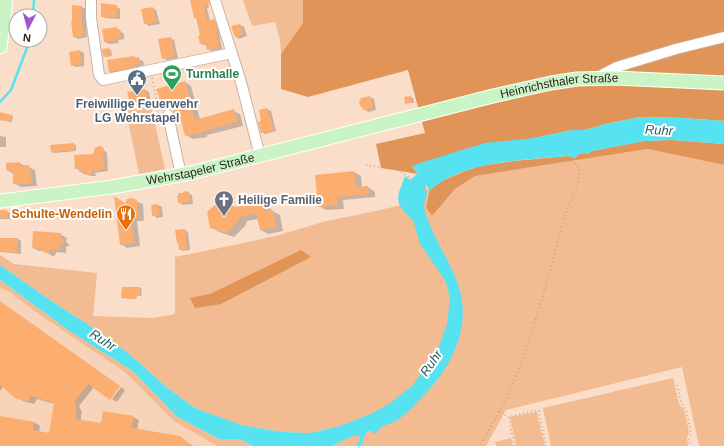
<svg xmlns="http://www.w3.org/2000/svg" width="724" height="446" font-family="Arial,sans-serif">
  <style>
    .built { fill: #f6d3b9 }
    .green { fill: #f2bb92 }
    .forest { fill: #e09458 }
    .water { fill: #57e2f1 }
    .shadow { fill: #0003; fill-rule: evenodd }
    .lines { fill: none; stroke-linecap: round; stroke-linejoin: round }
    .stream { stroke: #57e2f1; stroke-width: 2.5 }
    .river { stroke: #57e2f1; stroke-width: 15 }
    .building { fill: #fcae71 }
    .minor-casing { stroke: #ccb09d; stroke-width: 12 }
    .major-casing { stroke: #fff; stroke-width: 15 }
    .path { stroke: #b8a191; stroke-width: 1.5; stroke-dasharray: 1 3; stroke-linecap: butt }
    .minor { stroke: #fff; stroke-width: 10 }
    .major { stroke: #cbf4c6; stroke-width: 13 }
    .labels { text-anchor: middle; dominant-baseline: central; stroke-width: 4; stroke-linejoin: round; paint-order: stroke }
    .leisure-label { font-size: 12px; font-weight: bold; fill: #27864d; stroke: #fff; text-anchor: start }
    .street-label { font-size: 12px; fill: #2e231c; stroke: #fff }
    .service-label { font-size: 12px; font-weight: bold; fill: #4e5e75; stroke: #fff }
    .worship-label { font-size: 12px; font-weight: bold; fill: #5b616d; stroke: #fff; text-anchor: start }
    .food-label { font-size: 12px; font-weight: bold; fill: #c56008; stroke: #fff; text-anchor: end }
    .water-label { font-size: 13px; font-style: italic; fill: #265f65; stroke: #fff }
  </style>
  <rect width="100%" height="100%" fill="#fbdeca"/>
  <path class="built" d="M0 288 10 292 40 315 125 372 174 421 217 446H0Z"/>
  <path class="green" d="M243 0H303V23L281 54 280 40 275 22 252 26Z
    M151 106 165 169 139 174 126 111Z
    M648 149 724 165V446H699L682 367 506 410 486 446H331L338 443 340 426 310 433 282 432 240 425 195 408 165 386 134 358 110 339 50 300 0 265V255L14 264 97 273 93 316 153 318 175 314V257L239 244 279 235 326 221 357 215 415 202 424 182 428 192 426 208 432 216 455 189 475 176Z
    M0 280 68 330 134 372 176 416 219 439H240L253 446H217L174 421 125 372 40 315 10 292 0 288Z
    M673 378 679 404 684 409 689 432 687 438 688 446H551L543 408Z
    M537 412 545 446H516L510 417Z
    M511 438 513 446H496L495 442Z"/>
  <path class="forest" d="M303 0H724V121L683 118 640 117 606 124 585 130H573L534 138 412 167 418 174 381 168 376 144 425 133 408 70 308 97 281 89V54L303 23Z
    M672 140 724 144V165L648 149 475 176 455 189 432 216 426 208 429 191 439 182 465 171 480 166 513 161 568 156 575 158 579 154H588L592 151 644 141Z
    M301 250 311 257 221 304 195 308 190 298 210 294Z"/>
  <path class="water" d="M640 117 683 118 724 121V144L672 140 645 141 592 151 588 154H579L575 158 568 156C525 160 463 160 429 191L425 180 412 167 417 164 485 143 534 138 573 130H585L606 124Z
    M405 176 427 192C426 197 424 203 424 207 425 217 437 240 442 250 449 264 458 279 461 295 469 332 450 368 425 394 416 403 407 414 396 421 392 424 386 424 382 427 378 429 378 433 373 434L372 431H368C364 434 364 441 361 446H355L360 440V436L355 435 331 446H253L240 439H219L176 416 134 372 68 330 0 280V265L50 300 110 339 134 358 165 386 195 408 241 425 282 432 310 433 340 426 373 413 389 404 413 385 437 352 447 324 450 298 445 280 420 244 413 220 405 213 399 204 398 199 399 192Z"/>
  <path class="shadow" d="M196 0H207L209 7 207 8 210 21 214 20 217 22 221 33H219L222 49 211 51 208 49 207 45H204L200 43 201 36 197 19 195 18Z
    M73 6 82 7 86 9V27L87 37 78 39 74 37Z
    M117 7 120 9V19L105 18 102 16Z
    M153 8 156 10 160 24 149 26 145 23Z
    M240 25 244 27 247 36 239 39 235 36Z
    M117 28 124 34V39L118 40 119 43 109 44 105 42Z
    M170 38 174 40 178 58 167 60 163 58Z
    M109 49 111 50 112 56 106 57 104 56 103 50Z
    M80 51 84 53V66L76 67 72 65Z
    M134 57 143 61 144 65 139 66V68L113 74 109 71Z
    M185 82 191 86 200 119 234 111 240 114 243 126 207 135V137L193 139 186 135 182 121 176 117 174 109 170 111 163 107ZM176 103 177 105 167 108V105Z
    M145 90 149 92 151 103 141 105 136 102H134L130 100Z
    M370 97 374 99 376 110 368 112 361 106Z
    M411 97 413 98 414 103H406L405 98Z
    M267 109 271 111 276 131 265 134 262 132 263 122Z
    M0 113 13 116 12 122 0 120Z
    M0 136 6 137V147H0Z
    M74 144 76 145V151L54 153 52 152V146Z
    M101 147 107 153 108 171 95 173 96 176H91L84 174 76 168Z
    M19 163 35 170 37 186 21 187 14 183V174L7 170Z
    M354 172 361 176 362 188 368 187 375 192V197L343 200 344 209 326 210 319 206Z
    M188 193 192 195 193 204 183 205 179 203Z
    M261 196 269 201 271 210 280 215 283 231 268 234 261 230 258 219 247 221 245 226 234 237 219 232 211 227 236 208 248 206Z
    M136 201 143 204 144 219 143 221H137L140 246 127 248 121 244 126 204Z
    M158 205 162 207 163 217 157 218 153 215Z
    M0 211H6L10 213V219H0Z
    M185 230 188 232 190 250 183 251 180 249Z
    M60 234 67 238 66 242 70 245 66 247V253L57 252 54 256H52L45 251H39L33 248Z
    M0 239H18L21 241V254L0 252Z
    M140 288 142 289 141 296H137L136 299 122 298Z
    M0 307 94 387 79 406 82 412 81 414V421L102 424 133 417 139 420 137 430 180 437 193 446H0V417L34 422 40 426 39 432 50 434 55 404 37 399 34 404 23 401 3 387 0 391Z
    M121 387 125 390 117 402 112 399Z"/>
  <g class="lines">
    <path class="stream" d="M33 16 34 0
      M0 102 11 90 30 40"/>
    <path class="river" d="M416 204C410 183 423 177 440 170"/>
  </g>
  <path class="building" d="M190 0H209L210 4 204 6 207 21 214 19 218 31H216L219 47 207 50 205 43 200 44 198 36 200 35 196 18H194Z
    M101 3 117 5V17H101Z
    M72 5 82 6V25L84 36 73 37 71 21H72Z
    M153 7 157 22 144 24 141 9Z
    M240 24 243 34 235 37 231 26Z
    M117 27 118 31 120 30 121 37 115 38V41L104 42 102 29Z
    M171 37 175 56 162 59 158 39Z
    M109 48 111 56 103 57 102 49Z
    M80 50 81 64 71 66 69 52Z
    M134 56V58L139 57 140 64H135L136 67 109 72 107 60Z
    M185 81 195 120 234 109 237 122 201 132 202 133 185 136 180 116 175 118 172 105 163 108 156 89Z
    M145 89 147 101 136 103 135 99 129 100 127 92Z
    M370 96 373 108 363 110 362 106 360 107 359 100H361L360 98Z
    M411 96 412 103 405 104 404 97Z
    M267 108 274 130 261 133 258 122 261 121 259 110Z
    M0 112 12 115 10 122 0 120Z
    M74 143 75 150 51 152 50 145Z
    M99 146 103 147 104 150 103 152 104 169H98V171H92V174L86 175V172H79V168L75 169 74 155 93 154 95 148Z
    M20 162V166L29 165 32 183 13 184V170H6V163Z
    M354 171 356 187 368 186 369 194 337 197 338 205 318 207 315 175Z
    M184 191 189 192 190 202 178 203 177 196 179 193H183Z
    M262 195 265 211 272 209 276 227 260 230 256 213 239 217 238 222 226 233 210 228 207 212 219 201 236 207 247 205 245 199Z
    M114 196 125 203 127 199 132 198 137 200 138 215 137 218H131L134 243 120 245Z
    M158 204 159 215 152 216 151 205Z
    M0 210H7V218H0Z
    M185 229 187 249 179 250 178 243H177L175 230Z
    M33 231 61 233V238L65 242 60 244V250L51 249 47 253H44L42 249 32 248Z
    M0 238H18L17 253 0 251Z
    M122 287H140V296H135V299L121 298Z
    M0 301 120 386 110 400 88 384 74 402 77 409 76 411V419L101 423 103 411 134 416 132 428 180 436 192 446H0V416L34 422 33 430 49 433 54 403 31 396 28 401 16 399 0 385Z"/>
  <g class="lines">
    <defs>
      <path id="minor" d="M91 0V18L99 75 103 80 232 53
        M215 0 241 82 260 156
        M596 78 617 67 676 49 724 37
        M168 115 181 175"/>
      <g id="major">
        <path d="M0 47 6 0"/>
        <path id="s1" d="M0 201 112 187 191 173 493 96 551 83 577 79 615 78 724 83"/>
      </g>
    </defs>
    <use href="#minor" class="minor-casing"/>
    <use href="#major" class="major-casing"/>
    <path class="path" d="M152 78 159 113
      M366 165 394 169 400 171 434 195 466 178 484 171 509 166 565 161 574 162C579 166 580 169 579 175 578 189 569 202 565 215 550 271 535 328 514 381 505 404 491 425 480 446
      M677 385 681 402 686 410 691 432 689 440 690 446
      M498 411 509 417
      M514 446 509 417 538 410 539 411 546 446"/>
    <use href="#minor" class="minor"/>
    <use href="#major" class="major"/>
  </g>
  <defs>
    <symbol id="stadium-pin" viewBox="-11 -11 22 30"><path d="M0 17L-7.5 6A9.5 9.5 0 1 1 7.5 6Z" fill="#2e9e5b" stroke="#fff"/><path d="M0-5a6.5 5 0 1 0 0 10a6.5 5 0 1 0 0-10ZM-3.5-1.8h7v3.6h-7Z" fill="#fff"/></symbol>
    <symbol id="civic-pin" viewBox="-11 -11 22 30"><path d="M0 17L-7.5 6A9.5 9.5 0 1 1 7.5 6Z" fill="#5c6f8a" stroke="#fff"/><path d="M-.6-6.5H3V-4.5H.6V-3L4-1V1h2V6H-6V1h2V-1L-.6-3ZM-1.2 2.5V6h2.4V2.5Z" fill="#fff"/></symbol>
    <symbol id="church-pin" viewBox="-11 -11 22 30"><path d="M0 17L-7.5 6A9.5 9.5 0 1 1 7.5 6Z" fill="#6b7280" stroke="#fff"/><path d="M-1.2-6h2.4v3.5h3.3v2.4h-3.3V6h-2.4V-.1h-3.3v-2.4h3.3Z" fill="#fff"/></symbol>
    <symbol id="restaurant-pin" viewBox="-11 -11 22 30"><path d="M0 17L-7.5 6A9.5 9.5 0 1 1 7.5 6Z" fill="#e8710a" stroke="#fff"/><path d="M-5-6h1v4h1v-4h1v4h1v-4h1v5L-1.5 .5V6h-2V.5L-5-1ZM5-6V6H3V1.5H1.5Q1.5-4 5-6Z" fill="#fff"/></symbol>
  </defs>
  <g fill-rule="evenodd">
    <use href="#stadium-pin" x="161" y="63" width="22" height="30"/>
    <use href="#civic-pin" x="126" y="68" width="22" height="30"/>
    <use href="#church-pin" x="213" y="189" width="22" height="30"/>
    <use href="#restaurant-pin" x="115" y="203" width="22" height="30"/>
  </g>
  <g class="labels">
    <g class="leisure-label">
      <text x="186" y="74">Turnhalle</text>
    </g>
    <g class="street-label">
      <text stroke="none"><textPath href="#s1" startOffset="572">Heinrichsthaler Straße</textPath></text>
      <text stroke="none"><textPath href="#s1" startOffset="203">Wehrstapeler Straße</textPath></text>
    </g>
    <g class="service-label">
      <text x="137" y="104">Freiwillige Feuerwehr<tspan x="137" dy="14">LG Wehrstapel</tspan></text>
    </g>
    <g class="worship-label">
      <text x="238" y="200">Heilige Familie</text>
    </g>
    <g class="food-label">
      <text x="112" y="214">Schulte-Wendelin</text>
    </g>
    <g class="water-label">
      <text transform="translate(659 130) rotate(3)">Ruhr</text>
      <text transform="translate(103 340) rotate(33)">Ruhr</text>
      <text transform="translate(431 363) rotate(-56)">Ruhr</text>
    </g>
  </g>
  <g transform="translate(28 28) rotate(186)"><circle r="19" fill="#ffffff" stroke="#aba7a4"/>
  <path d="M0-3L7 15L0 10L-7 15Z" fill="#a155c8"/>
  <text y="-6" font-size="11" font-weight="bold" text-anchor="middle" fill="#2e231c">N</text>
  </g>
</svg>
